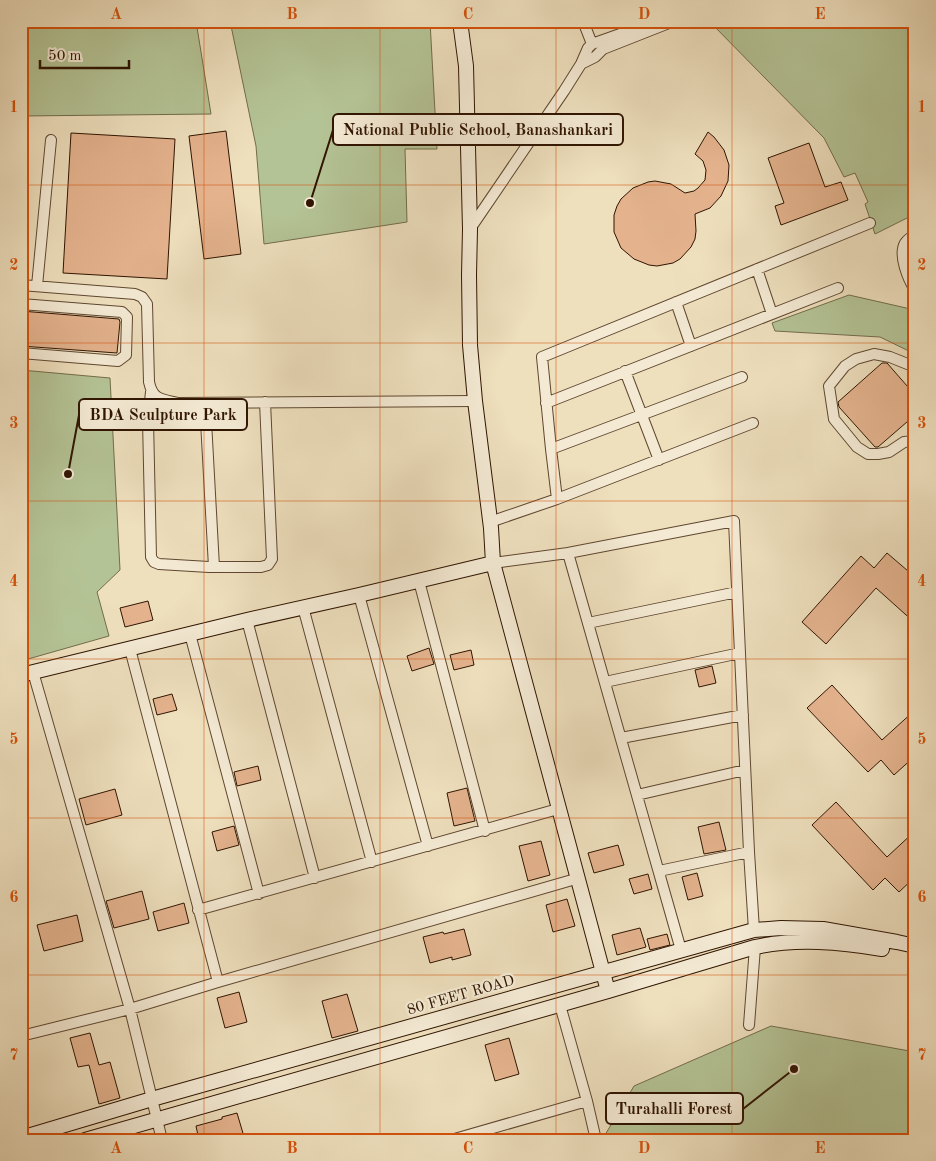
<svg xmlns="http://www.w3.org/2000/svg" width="936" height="1161" font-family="'Old Standard TT',serif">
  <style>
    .green { fill: #b4c395; stroke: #726c4b }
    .building { fill: #e4b38e; stroke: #2f1401 }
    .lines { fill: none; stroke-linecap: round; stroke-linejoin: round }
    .street-casing { stroke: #5f4730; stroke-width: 12 }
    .secondary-casing { stroke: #2f1401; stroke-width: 16 }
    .street { stroke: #f4ead4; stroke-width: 10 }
    .secondary { stroke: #f4ead4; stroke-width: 14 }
    .grid { fill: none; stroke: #d6520b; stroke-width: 1; stroke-opacity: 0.55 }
    .labels { text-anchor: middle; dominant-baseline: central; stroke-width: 4.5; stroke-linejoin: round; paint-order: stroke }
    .street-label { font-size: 15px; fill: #2f1401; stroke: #f4ead4 }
    .leader { fill: none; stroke: #2f1401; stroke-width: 2 }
    .callout-dot { fill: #2f1401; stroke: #f4ead4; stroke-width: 2 }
    .callout { fill: #f4ead4; stroke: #2f1401; stroke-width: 2 }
    .callout-label { font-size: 16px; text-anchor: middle; font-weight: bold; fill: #2f1401 }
    .neatline { fill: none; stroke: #d6520b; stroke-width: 2 }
    .grid-label { font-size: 16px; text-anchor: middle; font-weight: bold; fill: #d6520b }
  </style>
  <rect width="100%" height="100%" fill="#eedfbd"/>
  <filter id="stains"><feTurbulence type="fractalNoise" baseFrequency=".004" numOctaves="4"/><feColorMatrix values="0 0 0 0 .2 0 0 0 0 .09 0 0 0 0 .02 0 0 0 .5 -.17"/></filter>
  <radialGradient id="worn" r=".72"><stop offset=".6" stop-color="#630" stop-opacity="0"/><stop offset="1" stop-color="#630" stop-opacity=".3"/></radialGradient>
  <path class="green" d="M21 21H196L211 114 21 116Z
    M230 21H430L437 149H405L407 222 264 244 256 146Z
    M709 21H915V214L875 234 865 204 868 202 855 173 844 177 824 138Z
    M849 295 915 310V354L880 337 775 331 772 323Z
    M21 370 110 378 120 570 97 592 109 636 21 661Z
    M771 1026 915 1052V1140H602L634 1086Z"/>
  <path class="building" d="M226 131 241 254 204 259 189 136Z
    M708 132 714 137 724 150 729 165 728 181 721 196 710 208 695 214 696 231 695 239 691 247 680 259 673 263 657 266 649 265 634 259 621 248 614 232V215L617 206 621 199 633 188 648 182 655 181 671 184 685 193 694 191 698 188 705 180 706 170 703 161 695 154Z
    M71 133 175 139 167 279 63 273Z
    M809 143 825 187 841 182 848 200 781 225 775 206 784 203 768 158Z
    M21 311 119 319 120 322 117 353 21 346Z
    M882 363H887L915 395V415L878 447H875L839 407 838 402Z
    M887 553 915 577V623L876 588 826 644 802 622 861 556 874 568Z
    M148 601 153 620 125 627 120 608Z
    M429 648 434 664 412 671 407 656Z
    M471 650 474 665 454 670 450 655Z
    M712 666 716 683 699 687 695 670Z
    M832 685 882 740 915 710V756L894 775 881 760 868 772 807 708Z
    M172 694 177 710 157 715 153 699Z
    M258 766 261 780 237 786 234 772Z
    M467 788 475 821 454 826 447 793Z
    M115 789 122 815 86 825 79 799Z
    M836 802 887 857 915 831V877L899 892 885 878 873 890 812 825Z
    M719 822 726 850 704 854 698 827Z
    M234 826 239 845 217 851 212 832Z
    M541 841 550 875 528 881 519 846Z
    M618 845 624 865 594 873 588 853Z
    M697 873 703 896 688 900 682 877Z
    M648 874 652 889 634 894 629 879Z
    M142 891 149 919 114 928 106 901Z
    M567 899 575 926 553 932 546 905Z
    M184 903 189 923 158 931 153 912Z
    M77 915 83 941 44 951 37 925Z
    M640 928 646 947 617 955 612 935Z
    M464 929 471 955 452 960V957L430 963 423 937 443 932 444 934Z
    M667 934 670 945 650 950 647 939Z
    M239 992 247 1022 225 1028 217 998Z
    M347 994 358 1031 332 1038 322 1001Z
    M90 1033 99 1065 110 1062 120 1098 99 1104 89 1065 78 1067 70 1038Z
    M509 1038 519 1074 495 1081 485 1045Z
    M237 1113 245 1140H199L196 1126 222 1119V1117Z"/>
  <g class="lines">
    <defs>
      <path id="street" d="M583 21 592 44
        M581 64 595 57 603 49 674 21
        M470 229 564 91 581 64 588 48 592 44 657 21
        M915 235C911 237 907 240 905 243 898 255 908 279 915 290
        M757 269 772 314
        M21 285 135 294 142 297 147 304 149 382C153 400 161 399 178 403L475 401
        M37 286 51 140
        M676 302 691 346
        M21 304 122 312 127 317 126 355 118 361 21 353
        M915 367 890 357 874 354 856 359 845 366 829 386 834 419 857 447 868 454H878L889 452 904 442 915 441
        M625 371 659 460
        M151 392 148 420 151 557 154 562 159 564 209 567H261L268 565 272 559 265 402
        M205 403 214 567
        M546 403 838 288
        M551 449 742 377
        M557 499 551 449 542 357 870 223
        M490 522 557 499 753 423
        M568 553 681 950
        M493 563 568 553 734 521 749 852 754 930
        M419 581 485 831
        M359 595 428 846
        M303 607 372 862
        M247 620 315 878
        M588 623 737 592
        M190 634 259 894
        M130 649 218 982
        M33 672 130 1009 162 1140
        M605 682 740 653
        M621 738 743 715
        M637 795 745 770
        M659 871 749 852
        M198 910 558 809
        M560 1005 587 1101 596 1140
        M749 1025 755 947
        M21 1036 130 1009 218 982 579 878
        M451 1140 587 1101"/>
      <path id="secondary" d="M460 21 466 66 470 229 469 275 470 345 475 401 491 528 493 563 608 991
        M21 675 247 620 359 595 493 563
        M21 1138 152 1099 754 930 781 928 823 929 897 942 915 946
        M85 1140 608 991 755 947C797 938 840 942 882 949"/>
    </defs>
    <use href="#street" class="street-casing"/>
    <use href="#secondary" class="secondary-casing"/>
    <use href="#street" class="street"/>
    <use href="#secondary" class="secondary"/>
  </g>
  <path class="grid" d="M204 21V1140M380 21V1140M556 21V1140M732 21V1140M21 185H915M21 343H915M21 501H915M21 659H915M21 818H915M21 975H915"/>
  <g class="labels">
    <g class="street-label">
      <text transform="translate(461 996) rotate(-16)">80 FEET ROAD</text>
    </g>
  </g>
  <path class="leader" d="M310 203L333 130M68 474L79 415M794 1069L743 1109"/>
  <g class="callout-dot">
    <circle cx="310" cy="203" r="5"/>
    <circle cx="68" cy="474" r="5"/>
    <circle cx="794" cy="1069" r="5"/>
  </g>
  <g class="callout">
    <rect x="333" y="114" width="290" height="31" rx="5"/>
    <rect x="79" y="399" width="168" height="31" rx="5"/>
    <rect x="606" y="1093" width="137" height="31" rx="5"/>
  </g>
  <g class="callout-label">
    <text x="478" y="135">National Public School, Banashankari</text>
    <text x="163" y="420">BDA Sculpture Park</text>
    <text x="674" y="1114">Turahalli Forest</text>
  </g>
  <rect width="936" height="1161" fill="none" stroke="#eedfbd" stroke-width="55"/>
  <path d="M40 60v8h89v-8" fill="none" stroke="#2f1401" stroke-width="2.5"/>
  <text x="48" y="60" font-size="15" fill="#2f1401" stroke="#f4ead4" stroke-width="4" paint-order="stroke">50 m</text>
  <rect x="28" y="28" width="880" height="1106" class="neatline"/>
  <g class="grid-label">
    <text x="116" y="19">A</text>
    <text x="292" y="19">B</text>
    <text x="468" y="19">C</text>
    <text x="644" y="19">D</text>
    <text x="820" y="19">E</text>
    <text x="14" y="112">1</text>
    <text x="922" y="112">1</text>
    <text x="14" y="270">2</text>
    <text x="922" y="270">2</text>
    <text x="14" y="428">3</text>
    <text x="922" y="428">3</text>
    <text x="14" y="586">4</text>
    <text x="922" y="586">4</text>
    <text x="14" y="744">5</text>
    <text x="922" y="744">5</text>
    <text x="14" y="902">6</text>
    <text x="922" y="902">6</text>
    <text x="14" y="1060">7</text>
    <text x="922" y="1060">7</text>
    <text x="116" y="1153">A</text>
    <text x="292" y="1153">B</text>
    <text x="468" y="1153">C</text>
    <text x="644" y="1153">D</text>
    <text x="820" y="1153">E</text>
  </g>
  <rect width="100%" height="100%" filter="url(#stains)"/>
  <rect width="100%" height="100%" fill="url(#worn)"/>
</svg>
